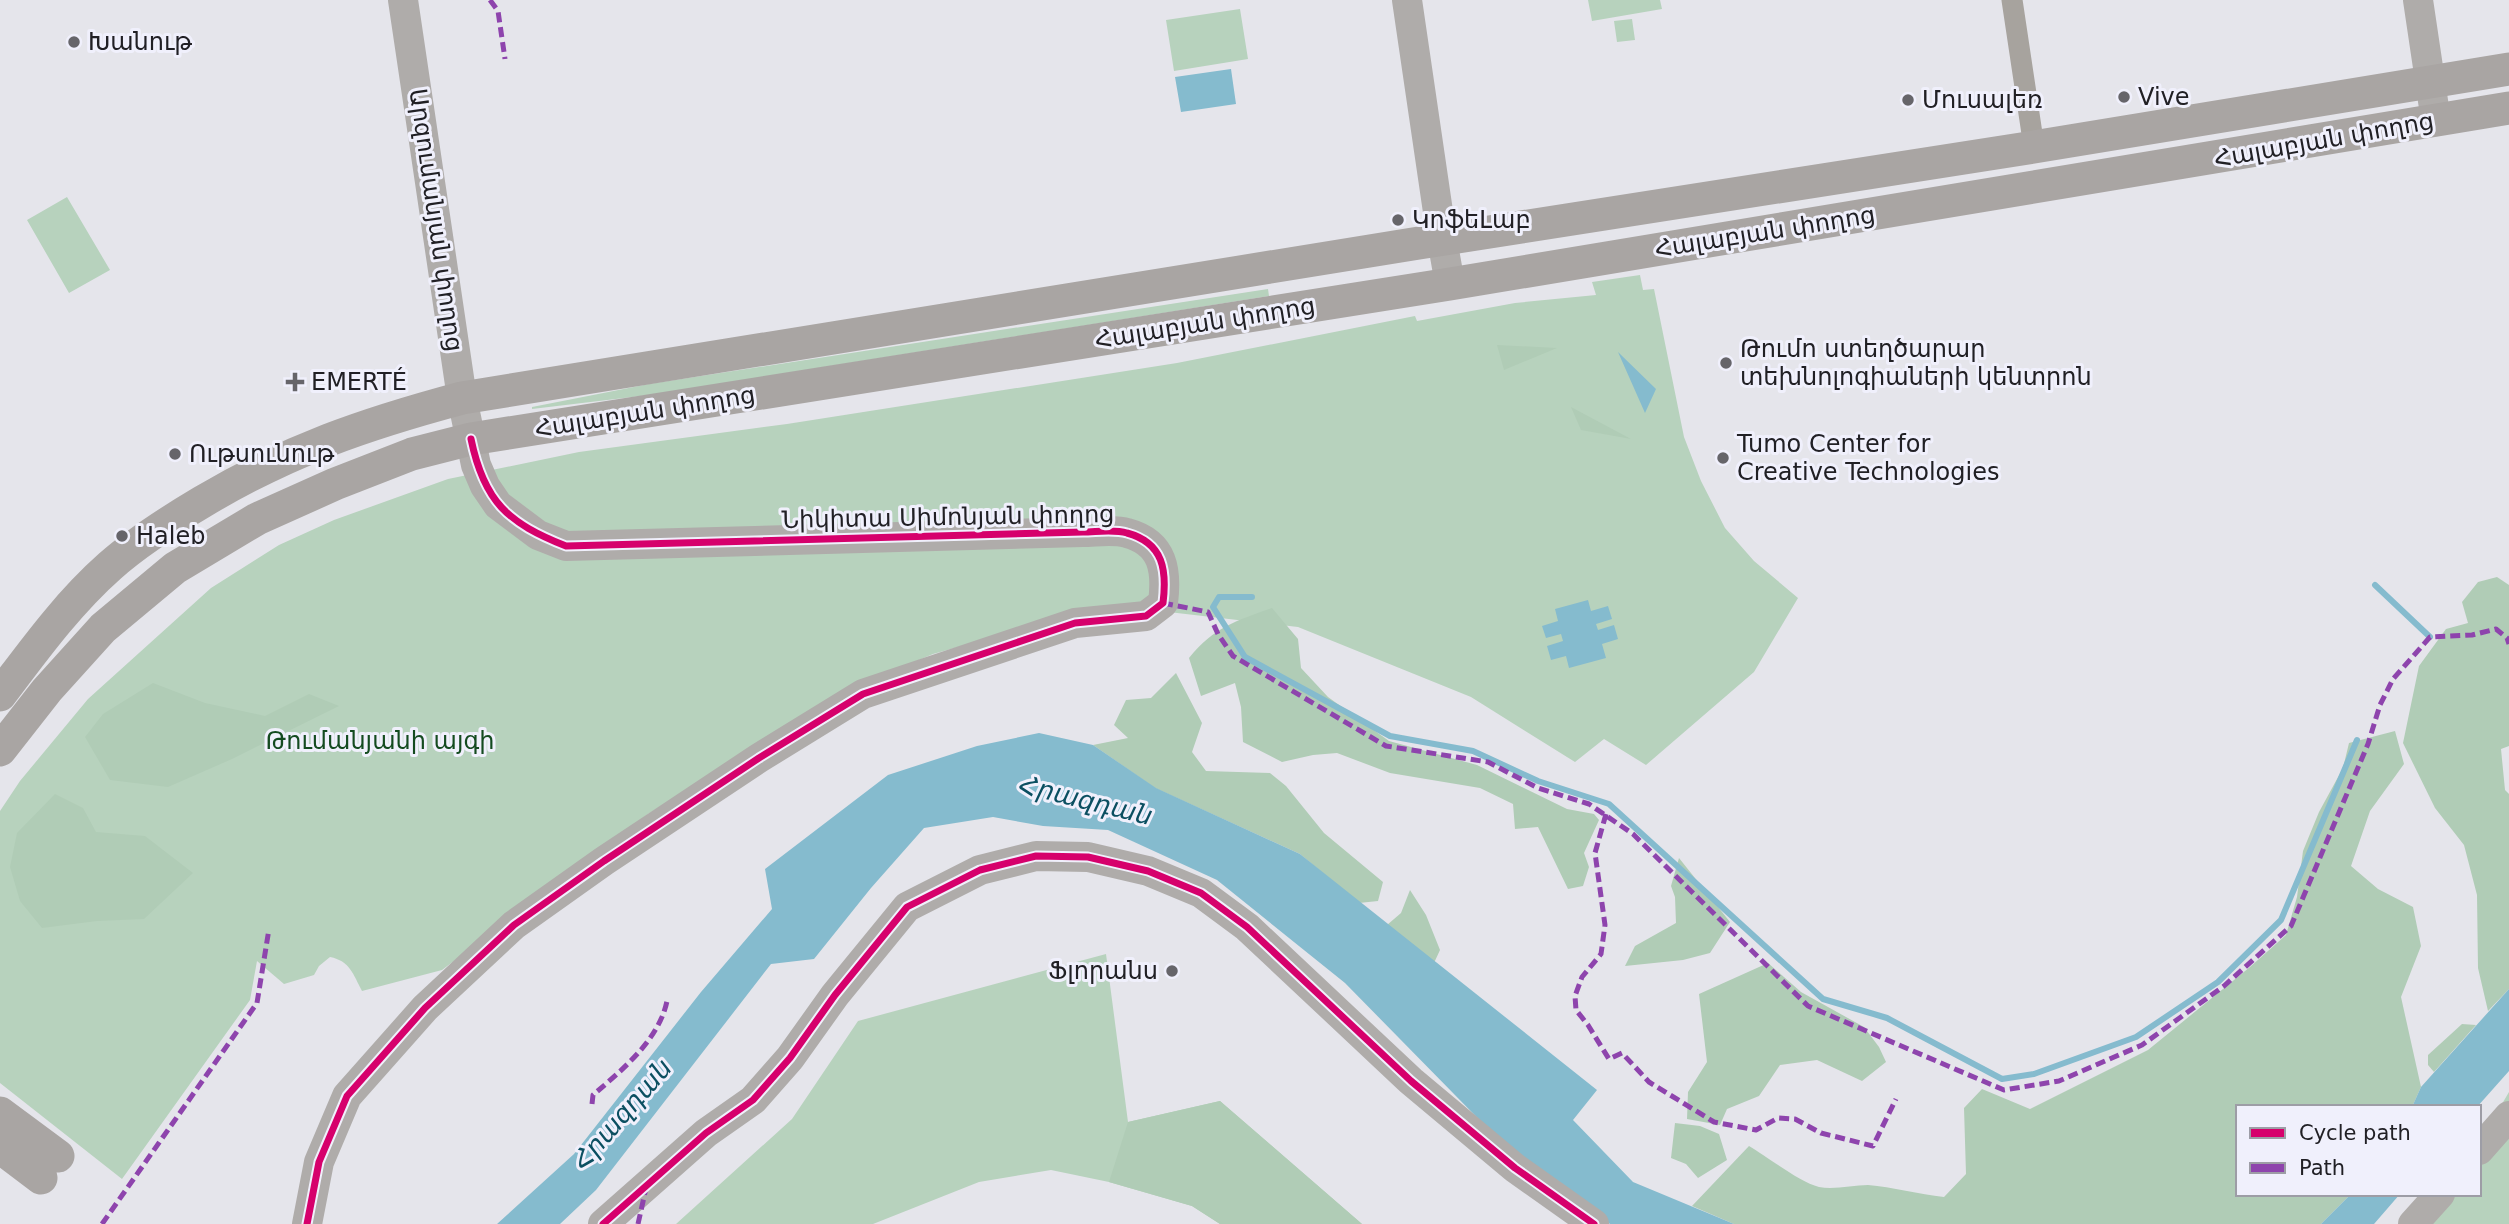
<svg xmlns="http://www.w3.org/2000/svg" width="2509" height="1224" font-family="'DejaVu Sans','Noto Sans Armenian',sans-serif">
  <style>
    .green { fill: #b7d2bd }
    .forest { fill: #b0ccb6 }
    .water { fill: #85bbce }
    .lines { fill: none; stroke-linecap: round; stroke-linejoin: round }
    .stream { stroke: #85bbce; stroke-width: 6 }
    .street { stroke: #a7a39e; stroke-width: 21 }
    .secondary { stroke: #afacaa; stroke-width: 30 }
    .primary { stroke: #a9a5a3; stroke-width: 33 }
    .quiet { stroke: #8e44ad; stroke-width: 5; stroke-dasharray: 10 5; stroke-linecap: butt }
    .cycleway-casing { stroke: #f0f0fc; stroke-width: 11 }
    .cycleway { stroke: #d6006c; stroke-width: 7 }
    .poi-dot { fill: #66656a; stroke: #f0f0fc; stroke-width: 2.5 }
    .labels { text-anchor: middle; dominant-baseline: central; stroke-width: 6; stroke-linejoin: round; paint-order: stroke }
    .poi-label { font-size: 24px; fill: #212025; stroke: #f0f0fc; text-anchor: start }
    .street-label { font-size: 24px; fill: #212025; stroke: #f0f0fc }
    .park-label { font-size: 24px; fill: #144b20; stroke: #f0f0fc }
    .water-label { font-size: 26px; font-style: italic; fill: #0b4f61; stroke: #f0f0fc }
  </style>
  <rect width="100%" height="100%" fill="#e5e5eb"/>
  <path class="green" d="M1588 0H1660L1662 9 1592 21Z
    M1240 9 1248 59 1174 71 1166 20Z
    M1632 19 1635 40 1617 42 1614 21Z
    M67 197 110 270 69 293 27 220Z
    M1640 275 1643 290 1654 289 1684 437 1701 481 1725 528 1754 561 1798 598 1754 672 1646 765 1604 739 1575 762 1471 697 1298 627 1108 605 933 654 849 690 648 814 442 970 362 991C353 974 350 961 330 957L319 966 314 975 284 984 257 961 250 1000 122 1179 0 1083V811L20 781 88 699 211 588 279 545 334 520 448 479 579 452 787 424 1177 363 1415 316 1417 321 1515 303 1596 295 1592 282Z
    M1268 289 1269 296 649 395 532 409V407L649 384Z
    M1106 954 1128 1122 1220 1101 1362 1224H1220L1192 1206 1109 1182 1051 1170 979 1182 873 1224H676L792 1119 858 1021Z
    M2509 1092V1224H2401L2433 1194H2479V1143Z"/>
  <path class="forest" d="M1497 345 1557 348 1504 370Z
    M1571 407 1631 439 1581 430Z
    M2497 577 2509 585V746L2501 749 2505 790 2509 794V989L2488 1011 2478 968 2477 895 2464 845 2435 808 2403 743 2419 666 2446 629 2468 623 2462 602 2478 582Z
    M1272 608 1298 639 1301 668 1328 697 1389 741 1477 765 1567 809 1594 814 1599 820 1584 853 1589 867 1583 886 1568 889 1538 827 1515 829 1513 804 1480 788 1390 773 1337 753 1313 755 1282 762 1243 742 1241 707 1235 683 1201 696 1189 658C1214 627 1236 621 1272 608Z
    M1176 673 1202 723 1192 752 1206 771 1270 773 1286 786 1324 833 1383 882 1378 901 1359 903 1300 854 1155 788 1093 745 1128 738 1114 725 1126 700 1151 698Z
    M153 683 205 703 265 716 309 694 339 706 232 759 168 787 110 780 85 737 103 714Z
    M2395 731 2404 764 2370 811 2351 866 2378 889 2413 907 2421 946 2401 997 2421 1087 2412 1107H2238V1194H2351L2321 1224H1734L1692 1206 1749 1146C1768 1157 1799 1182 1819 1187 1834 1190 1853 1185 1868 1185 1892 1187 1919 1194 1944 1197L1966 1174 1964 1108 1982 1089 2030 1109 2148 1050 2250 967 2286 935 2297 897 2303 851 2319 812 2343 768 2349 743Z
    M55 794 83 808 96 832 145 836 193 873 144 919 97 921 42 928 20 901 10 867 17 833Z
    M1679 858 1730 922 1710 953 1683 960 1625 966 1635 946 1676 923 1675 897 1671 886Z
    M1410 890 1426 915 1440 950 1434 963 1387 925 1401 913Z
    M1768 963 1801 992 1864 1027 1879 1047 1886 1062 1862 1081 1817 1060 1780 1065 1759 1096 1727 1109 1720 1125 1687 1119 1688 1092 1707 1062 1699 994Z
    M2462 1024 2476 1025 2434 1072 2428 1065V1055Z
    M1220 1101 1362 1224H1220L1192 1206 1109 1182 1128 1122Z
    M1675 1123 1700 1126 1719 1134 1727 1160 1698 1178 1686 1164 1671 1158Z"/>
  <path class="water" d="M1231 69 1236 104 1181 112 1175 77Z
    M1618 352 1656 389 1645 413Z
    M1588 600 1591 611 1608 606 1612 619 1596 624 1598 630 1614 625 1618 639 1602 644 1606 658 1569 668 1566 656 1551 660 1547 646 1563 641 1561 634 1546 638 1542 626 1558 621 1555 609Z
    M1039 733 1093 745 1156 788 1300 854 1597 1090 1573 1120 1633 1182 1734 1224H1610L1507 1148 1345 983 1217 880 1108 830 1043 826 993 817 924 828 871 888 814 959 771 964 596 1190 560 1224H497L574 1154 701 992 772 909 765 869 888 775 977 746Z
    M2509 989V1071L2477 1107H2412L2421 1087Z
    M2351 1194H2400L2374 1224H2321Z"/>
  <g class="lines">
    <path class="stream" d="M2375 585 2430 637
      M1252 597H1219L1213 607 1245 657 1390 736 1473 751 1538 781 1609 804 1823 999 1887 1018 2002 1079 2034 1074 2136 1037 2218 982 2281 920 2357 740"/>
    <path class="street" d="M2012 0 2034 147"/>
    <path class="secondary" d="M1407 0 1442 239 1450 284
      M2418 0 2436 121
      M2479 1150 2509 1116
      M307 1224 319 1162 347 1096 425 1008 514 925 604 861 759 758 863 694 1075 623 1146 616 1163 603C1167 571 1164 543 1127 533 1114 529 1096 532 1083 532L566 546 538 535 498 505 485 486 476 465 462 398 403 0
      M603 1224 706 1133 753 1100 790 1058 835 995 907 907 980 870 1036 856 1088 857 1148 871 1201 893 1247 927 1411 1081 1515 1168 1594 1224
      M2413 1224 2440 1194"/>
    <path class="primary" d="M0 695C34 650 68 603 110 566 138 541 170 521 202 502 289 450 365 424 462 398L1419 243 2034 147 2509 69
      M0 750 47 690 103 628 175 568 257 519 335 484 412 454 471 439 1450 284 2509 108
      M0 1113 58 1156
      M0 1147 41 1178"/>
    <path class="quiet" d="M490 0 498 11 505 59
      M1163 603 1208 612 1218 634 1233 656 1386 746 1488 762 1538 788 1589 804 1633 834 1808 1006 2004 1090 2059 1081 2142 1045 2224 986 2291 926 2368 744 2380 705 2393 679 2430 637 2472 635 2496 629 2507 638 2509 644
      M1606 814 1595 853 1605 925 1601 954 1582 977 1575 996 1576 1010 1588 1025 1609 1059 1622 1053 1649 1082 1714 1122 1756 1130 1778 1118 1795 1119 1821 1133 1873 1146 1896 1099
      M592 1104 593 1095C622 1070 659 1040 667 1001
      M102 1224 257 1003 269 929
      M638 1224 646 1188"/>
    <defs>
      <path id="cycleway" d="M307 1224 319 1162 347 1096 425 1008 514 925 604 861 759 758 863 694 1075 623 1146 616 1163 603C1167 571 1164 543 1127 533 1114 529 1096 532 1083 532L566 546C508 523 484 502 471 439
        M603 1224 706 1133 753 1100 790 1058 835 995 907 907 980 870 1036 856 1088 857 1148 871 1201 893 1247 927 1411 1081 1515 1168 1594 1224"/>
    </defs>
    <use href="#cycleway" class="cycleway-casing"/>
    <use href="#cycleway" class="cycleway"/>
  </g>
  <g class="poi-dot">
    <circle cx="74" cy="42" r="7"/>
    <circle cx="2124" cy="97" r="7"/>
    <circle cx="1908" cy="100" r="7"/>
    <circle cx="1398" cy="220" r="7"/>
    <circle cx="1726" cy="363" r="7"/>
    <path d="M291.5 371.5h7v7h7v7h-7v7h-7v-7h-7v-7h7z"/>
    <circle cx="175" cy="454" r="7"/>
    <circle cx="1723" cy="458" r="7"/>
    <circle cx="122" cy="536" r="7"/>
    <circle cx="1172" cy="971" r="7"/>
  </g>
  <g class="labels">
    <g class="poi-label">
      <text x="88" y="42">Խանութ</text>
      <text x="2138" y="97">Vive</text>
      <text x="1922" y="100">Մուսալեռ</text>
      <text x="1412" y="220">ԿոֆեԼաբ</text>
      <text x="1740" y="349">Թումո ստեղծարար<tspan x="1740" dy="28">տեխնոլոգիաների կենտրոն</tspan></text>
      <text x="311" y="382">EMERTÉ</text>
      <text x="1737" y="444">Tumo Center for<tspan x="1737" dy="28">Creative Technologies</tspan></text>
      <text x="189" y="454">Ութսունութ</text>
      <text x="136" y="536">Haleb</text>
      <text x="1158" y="971" text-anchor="end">Ֆլորանս</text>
    </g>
    <g class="street-label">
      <text transform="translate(2324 140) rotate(-10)">Հալաբյան փողոց</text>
      <text transform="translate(436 220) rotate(82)">Արզումանյան փողոց</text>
      <text transform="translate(1765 232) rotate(-9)">Հալաբյան փողոց</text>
      <text transform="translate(1205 323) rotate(-9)">Հալաբյան փողոց</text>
      <text transform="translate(645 412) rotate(-9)">Հալաբյան փողոց</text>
      <text transform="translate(948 517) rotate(-1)">Նիկիտա Սիմոնյան փողոց</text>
    </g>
    <g class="park-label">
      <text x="380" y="741">Թումանյանի այգի</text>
    </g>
    <g class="water-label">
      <text transform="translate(1086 800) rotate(14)">Հրազդան</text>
      <text transform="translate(622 1114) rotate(-49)">Հրազդան</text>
    </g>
  </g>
  <rect x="2236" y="1105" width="245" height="91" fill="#f0f0fc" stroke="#9d9da6" stroke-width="2"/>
  <rect x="2250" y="1128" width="35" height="10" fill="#d6006c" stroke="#9d9da6" stroke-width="2"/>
  <text x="2299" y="1140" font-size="21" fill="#212025">Cycle path</text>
  <rect x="2250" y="1163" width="35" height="10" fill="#8e44ad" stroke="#9d9da6" stroke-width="2"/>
  <text x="2299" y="1175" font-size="21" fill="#212025">Path</text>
</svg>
